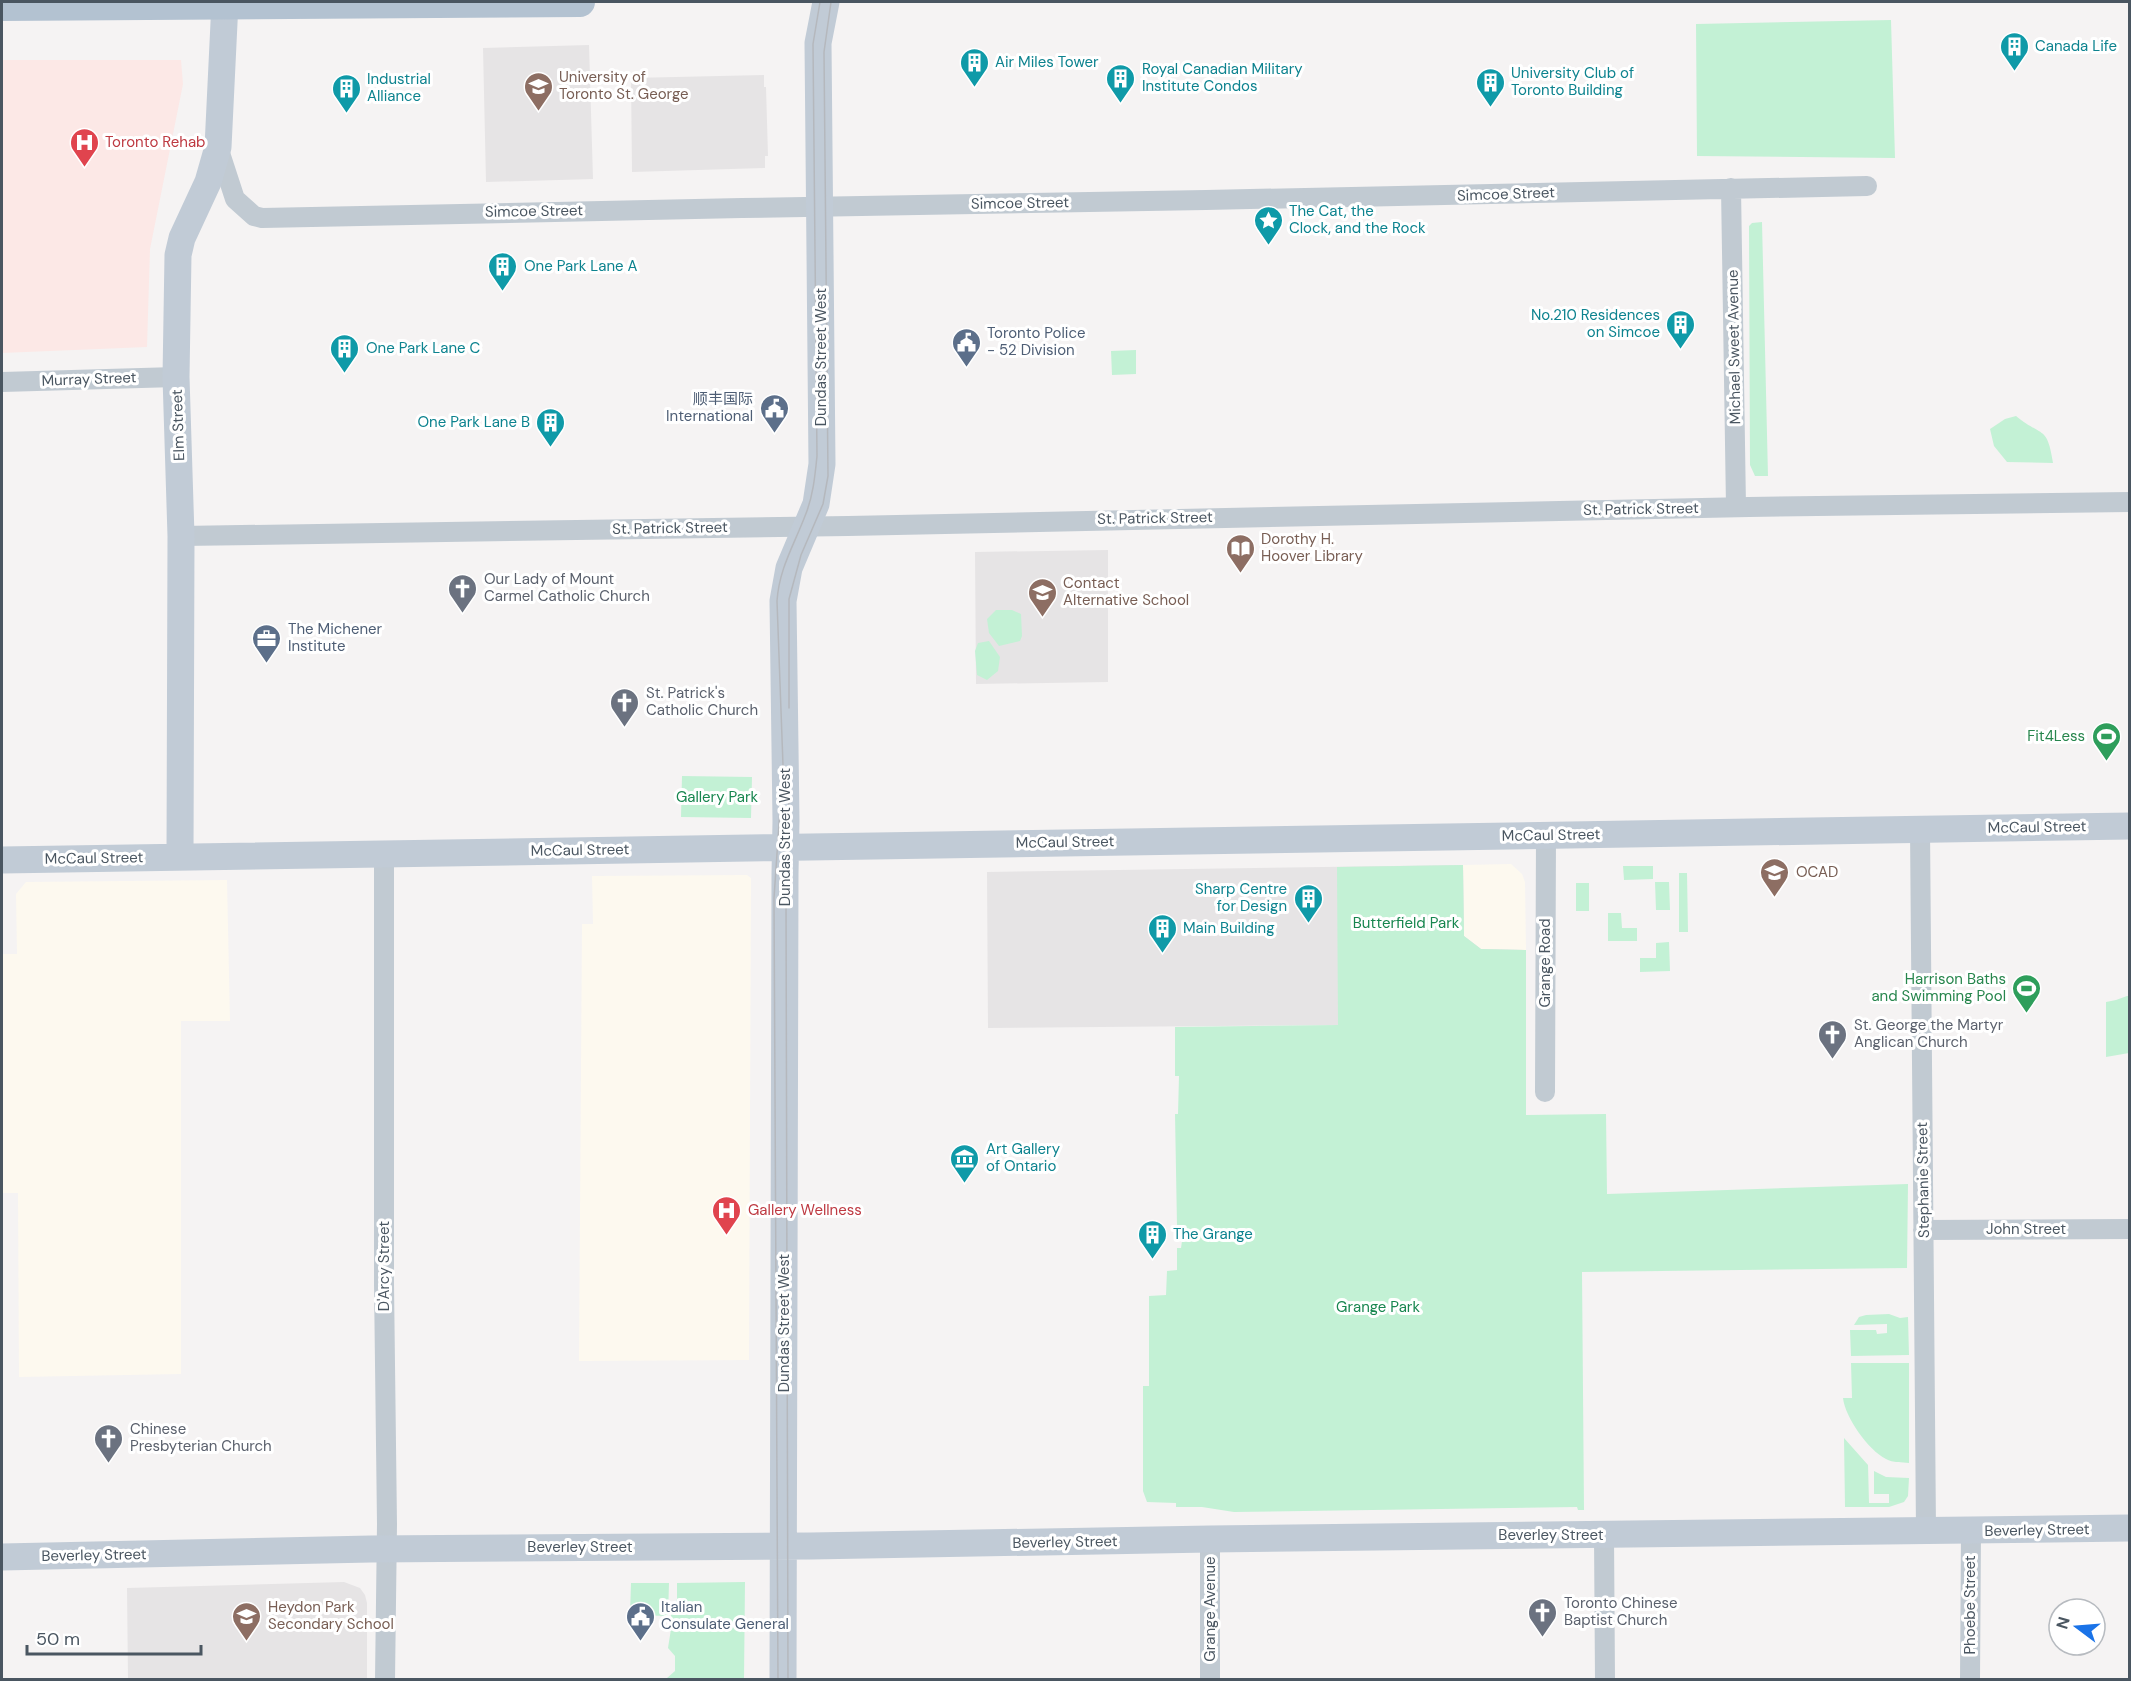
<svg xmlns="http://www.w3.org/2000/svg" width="2131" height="1681" font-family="'DM Sans','Noto Sans SC',sans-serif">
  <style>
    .commercial { fill: #fdf9ef }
    .education { fill: #e6e4e5 }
    .medical { fill: #fce8e6 }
    .green { fill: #c3f1d5 }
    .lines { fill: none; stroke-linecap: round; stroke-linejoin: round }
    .street { stroke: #c1cad2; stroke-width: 20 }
    .secondary { stroke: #c1cbd6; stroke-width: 27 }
    .primary { stroke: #b3c2d1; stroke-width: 30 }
    .tram { stroke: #b5b8bd; stroke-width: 1.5 }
    .labels { text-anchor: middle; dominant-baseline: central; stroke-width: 6; stroke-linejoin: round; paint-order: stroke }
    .culture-label { font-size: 15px; fill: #0d838f; stroke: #fff; text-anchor: start }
    .education-label { font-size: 15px; fill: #785e54; stroke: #fff; text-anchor: start }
    .health-label { font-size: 15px; fill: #be3a42; stroke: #fff; text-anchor: start }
    .street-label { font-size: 15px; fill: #4a5661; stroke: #fff }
    .service-label { font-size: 15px; fill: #4e5e75; stroke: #fff; text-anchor: start }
    .worship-label { font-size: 15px; fill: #5b616d; stroke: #fff; text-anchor: start }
    .leisure-label { font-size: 15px; fill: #27864d; stroke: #fff; text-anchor: end }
    .park-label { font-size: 15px; fill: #17864f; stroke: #fff }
  </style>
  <rect width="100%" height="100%" fill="#f5f3f3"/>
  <path class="commercial" d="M1511 864 1522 874 1525 882 1526 950 1481 949 1464 936 1463 865Z
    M747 875 751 878 749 1360 579 1361 582 924H593L592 876Z
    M227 880 230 1021H181V1374L19 1377 18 1193H2V954H17L16 894 26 882Z"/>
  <path class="education" d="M589 45 593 179 486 182 483 48Z
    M764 75V87H766L768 156H765V168L632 172 631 78Z
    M1108 550V682L976 684 975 552Z
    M1463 865 1464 936 1481 949 1526 950 1338 1025 988 1028 987 872Z
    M344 1582 360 1588 365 1595 367 1603V1679H128L127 1588Z"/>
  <path class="medical" d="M2 60H181L183 84 150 249 147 347 2 353Z"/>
  <path class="green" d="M1891 20 1895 158 1697 156 1696 24Z
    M1762 222 1768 476H1755L1750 465 1749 226 1752 223Z
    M1136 350V374L1112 375 1111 351Z
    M2016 416C2043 438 2047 425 2053 463L2007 462 1994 446 1990 429 2005 419Z
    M996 610H1012L1021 614 1022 636 1020 641 999 646 989 633 987 619Z
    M989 641 1000 657 998 671 987 680 977 675 975 651 978 643Z
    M682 776 752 777 751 818 681 817Z
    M1463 865 1464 936 1481 949 1526 950V1115L1606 1114 1607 1194 1908 1184 1907 1268 1582 1272 1584 1510H1578L1577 1507 1234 1512 1202 1507H1176V1503L1147 1502 1143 1491V1386H1149V1296L1166 1295 1167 1271 1177 1270V1248H1181L1182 1241H1187L1186 1232H1182L1181 1226H1177L1175 1114H1178L1179 1076H1175V1027L1338 1025 1337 867Z
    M1623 866H1653V879L1624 880Z
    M1679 873H1687L1688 932H1679Z
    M1655 882H1669L1670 910H1656Z
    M1576 883H1589V911H1576Z
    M1608 913H1621L1622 928H1637V941H1608Z
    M1669 942 1670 971 1640 972V958H1656V943Z
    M2127 996H2130L2129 1053 2106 1057V1002L2116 1000Z
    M1889 1314 1900 1318 1908 1317 1909 1355 1851 1356 1850 1330H1876L1877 1334 1887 1333V1324L1854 1325 1859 1317 1866 1315Z
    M1851 1363H1909V1463C1902 1462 1893 1463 1886 1459 1868 1450 1845 1417 1843 1398H1852Z
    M1844 1438 1868 1465 1869 1503H1889V1494H1874V1471L1886 1477 1909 1478 1908 1496 1904 1502 1889 1507H1845Z
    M745 1582 744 1679H662V1678H667L675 1671V1656L668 1648 671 1629V1613L677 1599V1583Z
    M631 1583H669L668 1616 630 1615Z"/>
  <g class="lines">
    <path class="street" d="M218 147 235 199 254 216 262 218C577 210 891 206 1206 200 1426 196 1646 189 1867 186
      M1731 188 1736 507
      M2 382 176 377
      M181 536 848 526 1749 507 2130 502
      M1920 829 1926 1531
      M384 853V1284L387 1524 385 1680
      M1545 1092 1546 835
      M1923 1230 2130 1229
      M1604 1535 1605 1680
      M1210 1680V1539
      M1970 1680 1971 1531"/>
    <path class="secondary" d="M180 856 181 536 176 377 178 255 182 238 208 182 218 147 225 2
      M2 860 2130 826
      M2 1557 371 1549 811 1546 1210 1539 2130 1528
      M783 1680 785 874 786 821 783 601 789 568 816 504 822 464 818 43 826 2"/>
    <path class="primary" d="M2 6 580 2"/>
    <path class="tram" d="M789 708V599L801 555 823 504 828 476 824 52 831 2
      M778 1680 774 898 783 765 777 601C779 569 794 545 805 516 813 497 815 476 817 456L813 44 820 2
      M788 1680 786 898 789 795"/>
  </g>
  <defs>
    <symbol id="building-pin" viewBox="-11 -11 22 30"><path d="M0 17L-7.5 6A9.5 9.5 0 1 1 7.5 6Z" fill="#0f9aa8" stroke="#fff"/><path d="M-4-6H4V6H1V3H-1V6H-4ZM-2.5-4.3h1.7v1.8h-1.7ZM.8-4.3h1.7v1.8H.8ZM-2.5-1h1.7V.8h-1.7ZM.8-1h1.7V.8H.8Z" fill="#fff"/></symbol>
    <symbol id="university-pin" viewBox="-11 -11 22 30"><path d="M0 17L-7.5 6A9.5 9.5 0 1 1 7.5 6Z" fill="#8d6e63" stroke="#fff"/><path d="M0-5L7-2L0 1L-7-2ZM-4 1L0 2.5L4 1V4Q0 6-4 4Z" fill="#fff"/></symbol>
    <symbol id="hospital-pin" viewBox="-11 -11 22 30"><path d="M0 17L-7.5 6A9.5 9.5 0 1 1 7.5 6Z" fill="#e0444e" stroke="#fff"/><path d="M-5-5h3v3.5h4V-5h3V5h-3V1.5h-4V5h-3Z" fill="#fff"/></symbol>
    <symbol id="sight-pin" viewBox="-11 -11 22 30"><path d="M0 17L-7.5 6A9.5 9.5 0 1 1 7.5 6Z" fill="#0f9aa8" stroke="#fff"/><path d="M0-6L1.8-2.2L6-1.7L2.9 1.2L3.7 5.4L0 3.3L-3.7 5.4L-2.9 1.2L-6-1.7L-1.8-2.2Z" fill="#fff"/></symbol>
    <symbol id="civic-pin" viewBox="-11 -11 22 30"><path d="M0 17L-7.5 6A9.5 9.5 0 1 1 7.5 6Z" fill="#5c6f8a" stroke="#fff"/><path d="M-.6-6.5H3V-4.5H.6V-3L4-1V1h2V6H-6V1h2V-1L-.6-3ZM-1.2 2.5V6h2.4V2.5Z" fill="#fff"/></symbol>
    <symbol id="library-pin" viewBox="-11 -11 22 30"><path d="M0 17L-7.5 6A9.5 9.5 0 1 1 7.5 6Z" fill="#8d6e63" stroke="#fff"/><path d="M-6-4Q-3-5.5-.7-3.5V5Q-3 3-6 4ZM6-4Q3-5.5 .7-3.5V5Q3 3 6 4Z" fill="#fff"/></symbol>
    <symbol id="church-pin" viewBox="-11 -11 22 30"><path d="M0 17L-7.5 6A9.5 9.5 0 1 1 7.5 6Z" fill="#6b7280" stroke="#fff"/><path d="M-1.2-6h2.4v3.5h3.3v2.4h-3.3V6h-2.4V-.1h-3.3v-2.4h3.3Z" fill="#fff"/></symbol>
    <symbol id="school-pin" viewBox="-11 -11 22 30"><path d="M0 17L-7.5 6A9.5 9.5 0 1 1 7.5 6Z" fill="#8d6e63" stroke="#fff"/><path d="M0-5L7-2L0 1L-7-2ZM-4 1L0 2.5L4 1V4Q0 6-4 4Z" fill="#fff"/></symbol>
    <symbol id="office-pin" viewBox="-11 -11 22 30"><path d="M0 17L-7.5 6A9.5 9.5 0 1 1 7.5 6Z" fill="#5c6f8a" stroke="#fff"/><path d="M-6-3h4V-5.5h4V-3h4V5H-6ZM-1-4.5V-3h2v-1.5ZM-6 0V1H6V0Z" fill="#fff"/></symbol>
    <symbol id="stadium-pin" viewBox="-11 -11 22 30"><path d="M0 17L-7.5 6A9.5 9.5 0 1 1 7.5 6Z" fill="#2e9e5b" stroke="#fff"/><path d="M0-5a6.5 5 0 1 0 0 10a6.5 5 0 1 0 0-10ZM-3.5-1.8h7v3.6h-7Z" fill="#fff"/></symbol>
    <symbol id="museum-pin" viewBox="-11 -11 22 30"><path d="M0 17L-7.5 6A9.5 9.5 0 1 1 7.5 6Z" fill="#0f9aa8" stroke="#fff"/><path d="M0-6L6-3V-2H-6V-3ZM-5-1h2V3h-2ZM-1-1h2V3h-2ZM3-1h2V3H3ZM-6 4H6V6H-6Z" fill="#fff"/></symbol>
  </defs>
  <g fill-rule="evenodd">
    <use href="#building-pin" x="1998" y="30" width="33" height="45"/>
    <use href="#building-pin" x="958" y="46" width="33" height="45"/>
    <use href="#building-pin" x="1104" y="62" width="33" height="45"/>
    <use href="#building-pin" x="1474" y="66" width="33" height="45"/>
    <use href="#university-pin" x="522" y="70" width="33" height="45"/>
    <use href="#building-pin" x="330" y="72" width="33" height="45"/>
    <use href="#hospital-pin" x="68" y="126" width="33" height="45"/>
    <use href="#sight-pin" x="1252" y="204" width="33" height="45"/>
    <use href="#building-pin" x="486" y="250" width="33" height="45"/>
    <use href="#building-pin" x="1664" y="308" width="33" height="45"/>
    <use href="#civic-pin" x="950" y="326" width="33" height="45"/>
    <use href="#building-pin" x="328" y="332" width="33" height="45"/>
    <use href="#civic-pin" x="758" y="392" width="33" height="45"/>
    <use href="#building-pin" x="534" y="406" width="33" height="45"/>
    <use href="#library-pin" x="1224" y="532" width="33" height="45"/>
    <use href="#church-pin" x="446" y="572" width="33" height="45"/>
    <use href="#school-pin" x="1026" y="576" width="33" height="45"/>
    <use href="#office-pin" x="250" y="622" width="33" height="45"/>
    <use href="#church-pin" x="608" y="686" width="33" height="45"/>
    <use href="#stadium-pin" x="2090" y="720" width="33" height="45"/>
    <use href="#university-pin" x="1758" y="856" width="33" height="45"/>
    <use href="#building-pin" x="1292" y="882" width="33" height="45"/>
    <use href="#building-pin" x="1146" y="912" width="33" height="45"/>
    <use href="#stadium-pin" x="2010" y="972" width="33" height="45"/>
    <use href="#church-pin" x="1816" y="1018" width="33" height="45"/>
    <use href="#museum-pin" x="948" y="1142" width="33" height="45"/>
    <use href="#hospital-pin" x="710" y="1194" width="33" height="45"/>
    <use href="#building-pin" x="1136" y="1218" width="33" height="45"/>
    <use href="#church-pin" x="92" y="1422" width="33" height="45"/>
    <use href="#church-pin" x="1526" y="1596" width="33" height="45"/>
    <use href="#school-pin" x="230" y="1600" width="33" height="45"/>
    <use href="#civic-pin" x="624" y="1600" width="33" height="45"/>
  </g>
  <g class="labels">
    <g class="culture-label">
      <text x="2035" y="46">Canada Life</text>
      <text x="995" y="62">Air Miles Tower</text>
      <text x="1142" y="69">Royal Canadian Military<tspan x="1142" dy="17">Institute Condos</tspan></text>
      <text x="1511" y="73">University Club of<tspan x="1511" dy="17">Toronto Building</tspan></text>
      <text x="367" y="79">Industrial<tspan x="367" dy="17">Alliance</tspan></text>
      <text x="1289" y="211">The Cat, the<tspan x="1289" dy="17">Clock, and the Rock</tspan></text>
      <text x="524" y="266">One Park Lane A</text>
      <text x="1660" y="315" text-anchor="end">No.210 Residences<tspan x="1660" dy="17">on Simcoe</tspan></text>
      <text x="366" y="348">One Park Lane C</text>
      <text x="530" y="422" text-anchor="end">One Park Lane B</text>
      <text x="1287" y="889" text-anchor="end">Sharp Centre<tspan x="1287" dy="17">for Design</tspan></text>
      <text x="1183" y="928">Main Building</text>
      <text x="986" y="1149">Art Gallery<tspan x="986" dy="17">of Ontario</tspan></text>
      <text x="1173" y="1234">The Grange</text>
    </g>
    <g class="education-label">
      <text x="559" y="77">University of<tspan x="559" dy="17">Toronto St. George</tspan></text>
      <text x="1261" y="539">Dorothy H.<tspan x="1261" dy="17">Hoover Library</tspan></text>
      <text x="1063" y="583">Contact<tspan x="1063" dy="17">Alternative School</tspan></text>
      <text x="1796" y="872">OCAD</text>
      <text x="268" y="1607">Heydon Park<tspan x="268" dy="17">Secondary School</tspan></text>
    </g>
    <g class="health-label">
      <text x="105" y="142">Toronto Rehab</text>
      <text x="748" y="1210">Gallery Wellness</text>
    </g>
    <g class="street-label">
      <text transform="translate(1506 194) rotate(-2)">Simcoe Street</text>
      <text transform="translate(1020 203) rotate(-1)">Simcoe Street</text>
      <text transform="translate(534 211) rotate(-1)">Simcoe Street</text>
      <text transform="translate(1734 347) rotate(-91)">Michael Sweet Avenue</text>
      <text transform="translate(821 357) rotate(-90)">Dundas Street West</text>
      <text transform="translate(89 379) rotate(-2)">Murray Street</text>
      <text transform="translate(178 425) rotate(-92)">Elm Street</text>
      <text transform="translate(1641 509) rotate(-1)">St. Patrick Street</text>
      <text transform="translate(1155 518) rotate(-1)">St. Patrick Street</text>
      <text transform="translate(670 528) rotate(-1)">St. Patrick Street</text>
      <text transform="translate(2037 827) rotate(-1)">McCaul Street</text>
      <text transform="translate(1551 835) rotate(-1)">McCaul Street</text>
      <text transform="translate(785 837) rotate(-90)">Dundas Street West</text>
      <text transform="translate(1065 842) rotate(-1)">McCaul Street</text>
      <text transform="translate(580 850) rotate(-1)">McCaul Street</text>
      <text transform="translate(94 858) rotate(-1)">McCaul Street</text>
      <text transform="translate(1545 963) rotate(-90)">Grange Road</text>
      <text transform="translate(1923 1180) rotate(-91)">Stephanie Street</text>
      <text x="2026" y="1229">John Street</text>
      <text transform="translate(384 1266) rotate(-90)">D'Arcy Street</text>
      <text transform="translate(784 1323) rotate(-90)">Dundas Street West</text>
      <text transform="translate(2037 1530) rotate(-1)">Beverley Street</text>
      <text x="1551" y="1535">Beverley Street</text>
      <text transform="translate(1065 1542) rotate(-1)">Beverley Street</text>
      <text x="580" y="1547">Beverley Street</text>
      <text transform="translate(94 1555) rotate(-1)">Beverley Street</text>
      <text transform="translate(1970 1605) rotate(-90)">Phoebe Street</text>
      <text transform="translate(1210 1609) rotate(-90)">Grange Avenue</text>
    </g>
    <g class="service-label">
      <text x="987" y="333">Toronto Police<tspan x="987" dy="17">- 52 Division</tspan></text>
      <text x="753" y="399" text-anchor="end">顺丰国际<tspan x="753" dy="17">International</tspan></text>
      <text x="288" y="629">The Michener<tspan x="288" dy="17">Institute</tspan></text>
      <text x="661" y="1607">Italian<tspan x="661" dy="17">Consulate General</tspan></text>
    </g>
    <g class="worship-label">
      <text x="484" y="579">Our Lady of Mount<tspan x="484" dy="17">Carmel Catholic Church</tspan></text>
      <text x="646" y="693">St. Patrick's<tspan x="646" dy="17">Catholic Church</tspan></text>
      <text x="1854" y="1025">St. George the Martyr<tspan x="1854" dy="17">Anglican Church</tspan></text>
      <text x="130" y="1429">Chinese<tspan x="130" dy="17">Presbyterian Church</tspan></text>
      <text x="1564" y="1603">Toronto Chinese<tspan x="1564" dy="17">Baptist Church</tspan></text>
    </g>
    <g class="leisure-label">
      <text x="2085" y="736">Fit4Less</text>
      <text x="2006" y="979">Harrison Baths<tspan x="2006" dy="17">and Swimming Pool</tspan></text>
    </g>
    <g class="park-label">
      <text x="717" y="797">Gallery Park</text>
      <text x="1406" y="923">Butterfield Park</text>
      <text x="1378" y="1307">Grange Park</text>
    </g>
  </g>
  <rect width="2131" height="1681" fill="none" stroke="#4a5661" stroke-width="6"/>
  <g transform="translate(2077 1627) rotate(286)"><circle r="28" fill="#ffffff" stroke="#b7bbc0" stroke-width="1.5"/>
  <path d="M0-4.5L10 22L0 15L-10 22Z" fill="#1a73e8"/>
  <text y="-9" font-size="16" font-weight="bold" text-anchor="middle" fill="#4a5661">N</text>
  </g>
  <path d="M27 1645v9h174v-9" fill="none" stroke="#4a5661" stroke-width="3"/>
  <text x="36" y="1645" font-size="18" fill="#4a5661" stroke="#ffffff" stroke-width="4.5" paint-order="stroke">50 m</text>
</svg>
